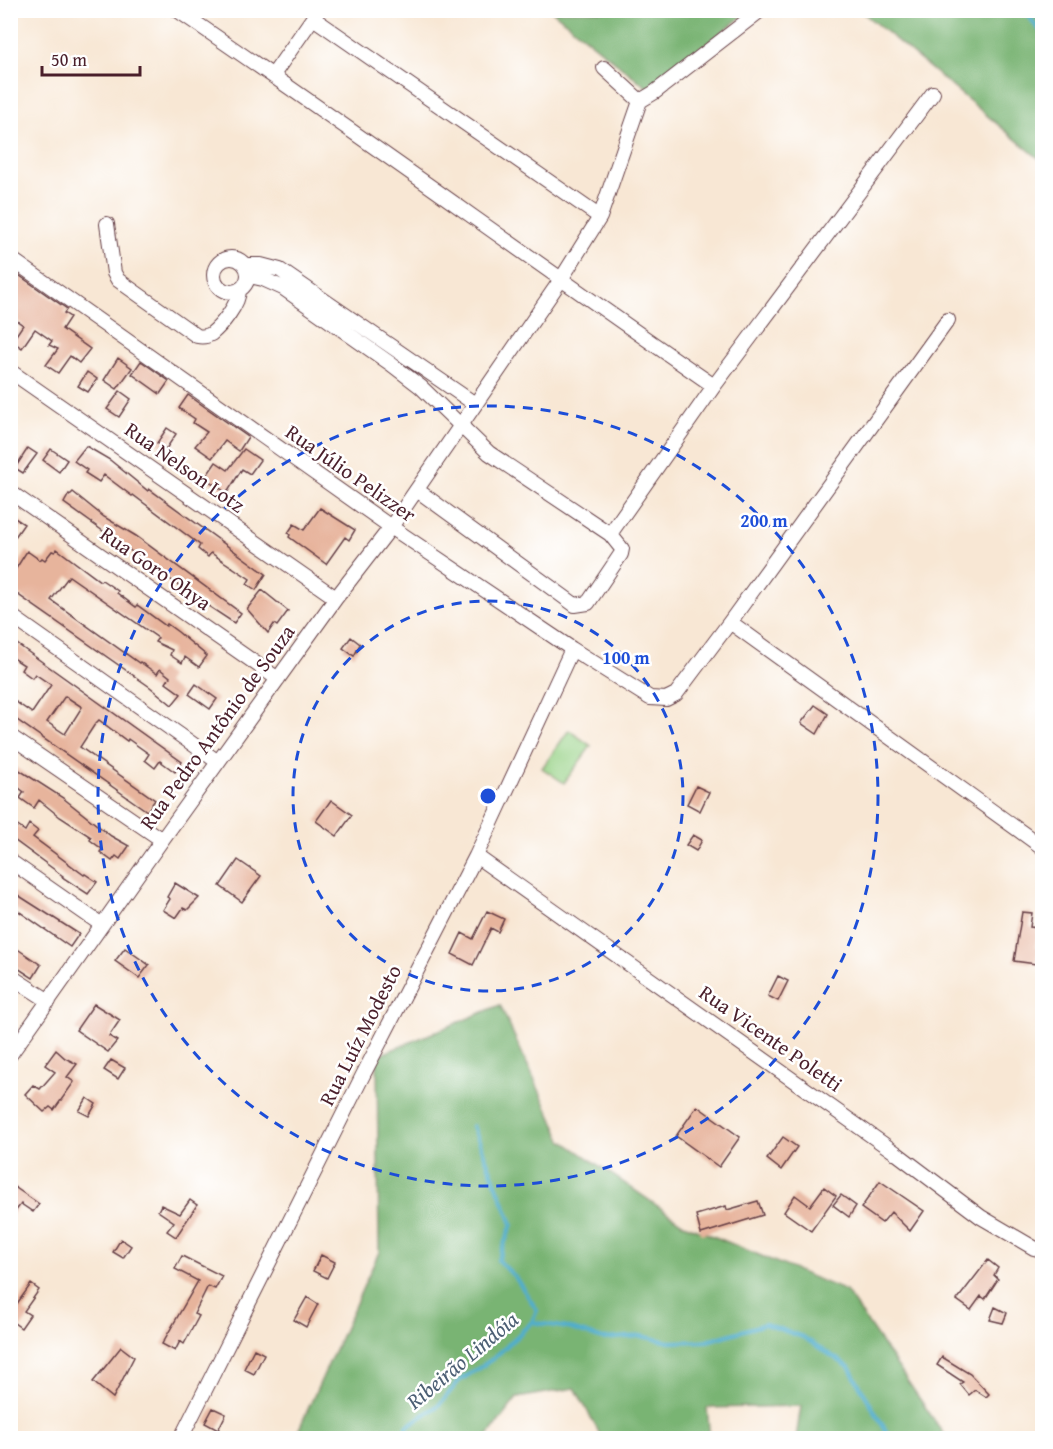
<svg xmlns="http://www.w3.org/2000/svg" width="1053" height="1449" font-family="'Gentium Book Plus',serif">
  <style>
    .green { fill: #97d286; stroke: #707858; stroke-width: 1.5 }
    .forest { fill: #79b473; stroke: #626a4f; stroke-width: 1.5 }
    .lines { fill: none; stroke-linecap: round; stroke-linejoin: round }
    .stream { stroke: #4fadce; stroke-width: 4 }
    .building { fill: #e7b49c; fill-rule: evenodd }
    .minor-casing { stroke: #643d44; stroke-width: 16 }
    .minor { stroke: #fff; stroke-width: 14 }
    .ring { fill: none; stroke: #1d4ed8; stroke-width: 3; stroke-dasharray: 10 8 }
    .labels { text-anchor: middle; dominant-baseline: central; stroke-width: 5; stroke-linejoin: round; paint-order: stroke }
    .street-label { font-size: 21px; fill: #4a1f2b; stroke: #fff }
    .water-label { font-size: 22px; font-style: italic; fill: #4c5f74; stroke: #fff }
    .centre { fill: #1d4ed8; stroke: #fff; stroke-width: 3 }
    .ring-label { font-size: 18px; text-anchor: middle; font-weight: bold; fill: #1d4ed8; stroke: #fff; stroke-width: 5; stroke-linejoin: round; paint-order: stroke }
  </style>
  <rect width="100%" height="100%" fill="#fff"/>
  <filter id="ink" filterUnits="userSpaceOnUse"><feTurbulence type="fractalNoise" baseFrequency=".0167" numOctaves="2"/><feDisplacementMap in="SourceGraphic" scale="12" xChannelSelector="R" yChannelSelector="G"/><feConvolveMatrix kernelMatrix="1 2 1 2 8 2 1 2 1" color-interpolation-filters="sRGB"/></filter>
  <filter id="wash" filterUnits="userSpaceOnUse"><feTurbulence type="fractalNoise" baseFrequency=".008" numOctaves="4" result="noise"/><feDisplacementMap in="SourceGraphic" scale="24" xChannelSelector="R" yChannelSelector="G"/><feGaussianBlur stdDeviation="1.35" result="paint"/><feColorMatrix in="noise" values="0 0 0 0 0 0 0 0 0 0 0 0 0 0 0 0 0 1.4 0 .05"/><feComposite in="paint" operator="in"/></filter>
  <g filter="url(#wash)">
    <rect width="100%" height="100%" fill="#f8e7d4"/>
    <path class="green" d="M569 730 591 746 564 783 542 768Z"/>
    <path class="forest" d="M552 11H749L649 89Z
      M861 11H1042V161Z
      M500 1005 562 1140 684 1224 846 1291 943 1433 949 1438H796L801 1406 707 1408 710 1438H602L575 1388 517 1398 486 1438H295L379 1252 377 1056Z"/>
    <g class="lines">
      <path class="stream" d="M1025 10 1035 25 1042 32
        M473 1126 512 1224 498 1260 515 1277 537 1310 532 1322
        M403 1438 407 1426 439 1405 459 1381 494 1358 532 1322 568 1328 603 1339 641 1336 669 1342 707 1341 765 1324 803 1337 849 1367 890 1438"/>
    </g>
    <g id="blocks">
      <path class="building" d="M10 269 67 309 64 313 70 317 62 329 90 349 79 363 70 356 58 373 46 365 58 349 49 345 52 341 35 329 22 348 12 341 23 325 10 316Z
        M118 358 132 368 117 389 104 380Z
        M141 361 169 381 160 394 132 374Z
        M87 372 97 379 88 392 78 386Z
        M120 391 131 399 119 417 107 409Z
        M188 395 248 437 239 451 225 441 212 458 195 446 207 432 193 423 195 419 179 408Z
        M167 428 176 434 166 449 157 443Z
        M86 446 110 460 148 491 149 489 266 574 256 590 247 584 250 579 211 553 208 557 198 549 200 545 133 495 132 496 104 475 99 482 85 473 87 470 74 461Z
        M28 448 37 454 23 473 15 468Z
        M51 449 67 460 59 472 43 460Z
        M244 449 260 460 250 474 242 469 227 493 205 478 216 462 228 470Z
        M73 492 104 517 136 536 241 613 234 623 199 600 64 503 69 494 70 495Z
        M320 508 355 530 349 540 345 537 326 564 289 537 290 535 288 533 294 524 304 530Z
        M10 515 24 524 10 544Z
        M57 549 100 581 102 580 118 591 117 593 136 607 137 605 166 626 167 624 178 632 207 656 199 667 185 657 182 663 170 655 172 650 155 642 158 638 69 576 51 600 139 663 140 662 157 674 160 669 170 677 166 683 181 694 172 705 150 687 10 589V578L27 551 40 560 42 558 45 560 52 551 55 552Z
        M262 590 288 611 277 626 274 624 268 633 247 609Z
        M351 637 360 644 354 656 343 648Z
        M10 639 182 762 175 772 160 761 155 768 145 760 149 754 128 739 127 741 99 720 95 724 80 747 155 800 147 811 10 715V698L32 713 51 685 35 674 32 678 21 670 24 665 10 656ZM65 696 82 707 65 734 47 722Z
        M196 684 217 699 210 709 189 694Z
        M815 705 828 714 817 734 801 723Z
        M10 764 63 798 111 836 129 846 120 859 116 856 112 861 100 852 102 849 90 840 91 837 60 817 39 800 34 808 20 798 24 792 10 781Z
        M696 786 709 792 700 811 687 804Z
        M331 800 352 815 337 836 316 821Z
        M10 821 25 831 29 824 38 831 33 837 84 875 85 874 97 882 88 894 62 877 63 876 10 837Z
        M693 835 702 840 696 851 686 845Z
        M238 860 261 876 242 902 220 886Z
        M175 883 199 898 187 910 183 908 176 918 163 910 170 899 167 897Z
        M10 890 79 934 70 947 10 905Z
        M487 911 504 919 498 932 491 928 473 965 452 954 462 933 473 939Z
        M1022 912 1032 913 1030 927 1038 928 1035 947H1039L1036 964 1014 961Z
        M10 944 41 965 33 978 10 963Z
        M125 948 149 965 139 978 115 961Z
        M778 976 788 981 778 1001 768 996Z
        M94 1004 120 1020 109 1036 117 1041 108 1052 76 1030Z
        M56 1050 65 1058 77 1064 67 1077 74 1082 54 1110 50 1107 44 1112 25 1094 33 1085 40 1089 55 1072 45 1065Z
        M111 1060 125 1068 118 1079 104 1070Z
        M87 1098 96 1104 89 1116 79 1111Z
        M697 1106 740 1137 719 1167 676 1136Z
        M783 1137 797 1147 781 1170 767 1159Z
        M880 1181 924 1211 910 1231 891 1212 882 1223 861 1208Z
        M10 1184 39 1204 33 1212 21 1204 10 1218Z
        M824 1187 836 1196 811 1231 784 1212 795 1195 810 1206Z
        M841 1195 856 1206 849 1217 833 1205Z
        M190 1200 197 1205 176 1237 167 1231 174 1222 158 1211 161 1205 180 1214Z
        M758 1201 763 1215 701 1234 696 1215 726 1206 727 1210Z
        M121 1239 131 1246 123 1258 113 1252Z
        M321 1255 335 1262 327 1278 313 1271Z
        M182 1256 222 1276 215 1289 208 1286 194 1314 199 1316 184 1344 180 1341 175 1351 162 1344 198 1281 175 1269Z
        M988 1260 998 1268 994 1275 998 1279 985 1299 981 1296 971 1310 957 1300Z
        M31 1284 39 1290 24 1311 30 1315 21 1328 10 1320V1302L16 1305Z
        M307 1297 318 1304 306 1327 294 1320Z
        M995 1307 1007 1313 1003 1323 990 1320Z
        M121 1347 134 1357 113 1398 93 1382Z
        M254 1349 264 1354 254 1374 244 1369Z
        M942 1357 970 1374 989 1394 986 1397 975 1390 969 1395 960 1384 963 1382 937 1365Z
        M213 1408 226 1414 218 1430 205 1423Z"/>
    </g>
  </g>
  <g filter="url(#ink)">
    <use href="#blocks" fill-opacity="0" stroke="#643d44" stroke-width="1.5"/>
    <g class="lines">
      <defs>
        <path id="minor" d="M177 10C358 133 534 262 714 386
          M313 18 600 217
          M604 68 640 101
          M273 75 317 12
          M107 224 114 273 118 280 197 336C202 337 206 337 211 334 222 325 239 304 239 290
          M10 258 391 527 572 649 650 698 666 699 676 694 730 622 948 320
          M214 275a17 17 0 1 1 34 0a17 17 0 1 1-34 0Z
          M245 265H261L280 270 475 404
          M249 276 263 279 283 288 391 364 421 387 489 453 610 534 622 549 621 554 588 603 575 605 417 490
          M10 371 336 598
          M10 492 278 679
          M610 534 714 386 933 93
          M10 615 218 762
          M730 622 1042 847
          M10 736 162 840
          M476 856 896 1153 981 1217 1034 1248 1042 1250
          M10 861 102 925
          M10 976 49 1001
          M10 1055 162 840 336 598 391 527 560 281 600 217 640 101 655 92 761 10
          M181 1438 363 1075 476 856 572 649"/>
      </defs>
      <use href="#minor" class="minor-casing"/>
      <use href="#minor" class="minor"/>
    </g>
  </g>
  <g class="ring">
    <circle cx="488" cy="796" r="195"/>
    <circle cx="488" cy="796" r="390"/>
  </g>
  <g class="labels">
    <g class="street-label">
      <text transform="translate(185 467) rotate(35)">Rua Nelson Lotz</text>
      <text transform="translate(351 473) rotate(35)">Rua Júlio Pelizzer</text>
      <text transform="translate(156 568) rotate(35)">Rua Goro Ohya</text>
      <text transform="translate(217 727) rotate(-54)">Rua Pedro Antônio de Souza</text>
      <text transform="translate(360 1035) rotate(-63)">Rua Luíz Modesto</text>
      <text transform="translate(771 1038) rotate(35)">Rua Vicente Poletti</text>
    </g>
    <g class="water-label">
      <text transform="translate(462 1360) rotate(-40)">Ribeirão Lindóia</text>
    </g>
  </g>
  <circle cx="488" cy="796" r="9" class="centre"/>
  <g class="ring-label">
    <text x="764" y="527">200 m</text>
    <text x="626" y="664">100 m</text>
  </g>
  <rect width="1053" height="1449" fill="none" stroke="#fff" stroke-width="36"/>
  <path d="M42 66v9h98v-9" fill="none" stroke="#4a1f2b" stroke-width="3"/>
  <text x="51" y="66" font-size="18" fill="#4a1f2b" stroke="#ffffff" stroke-width="4.5" paint-order="stroke">50 m</text>
</svg>
